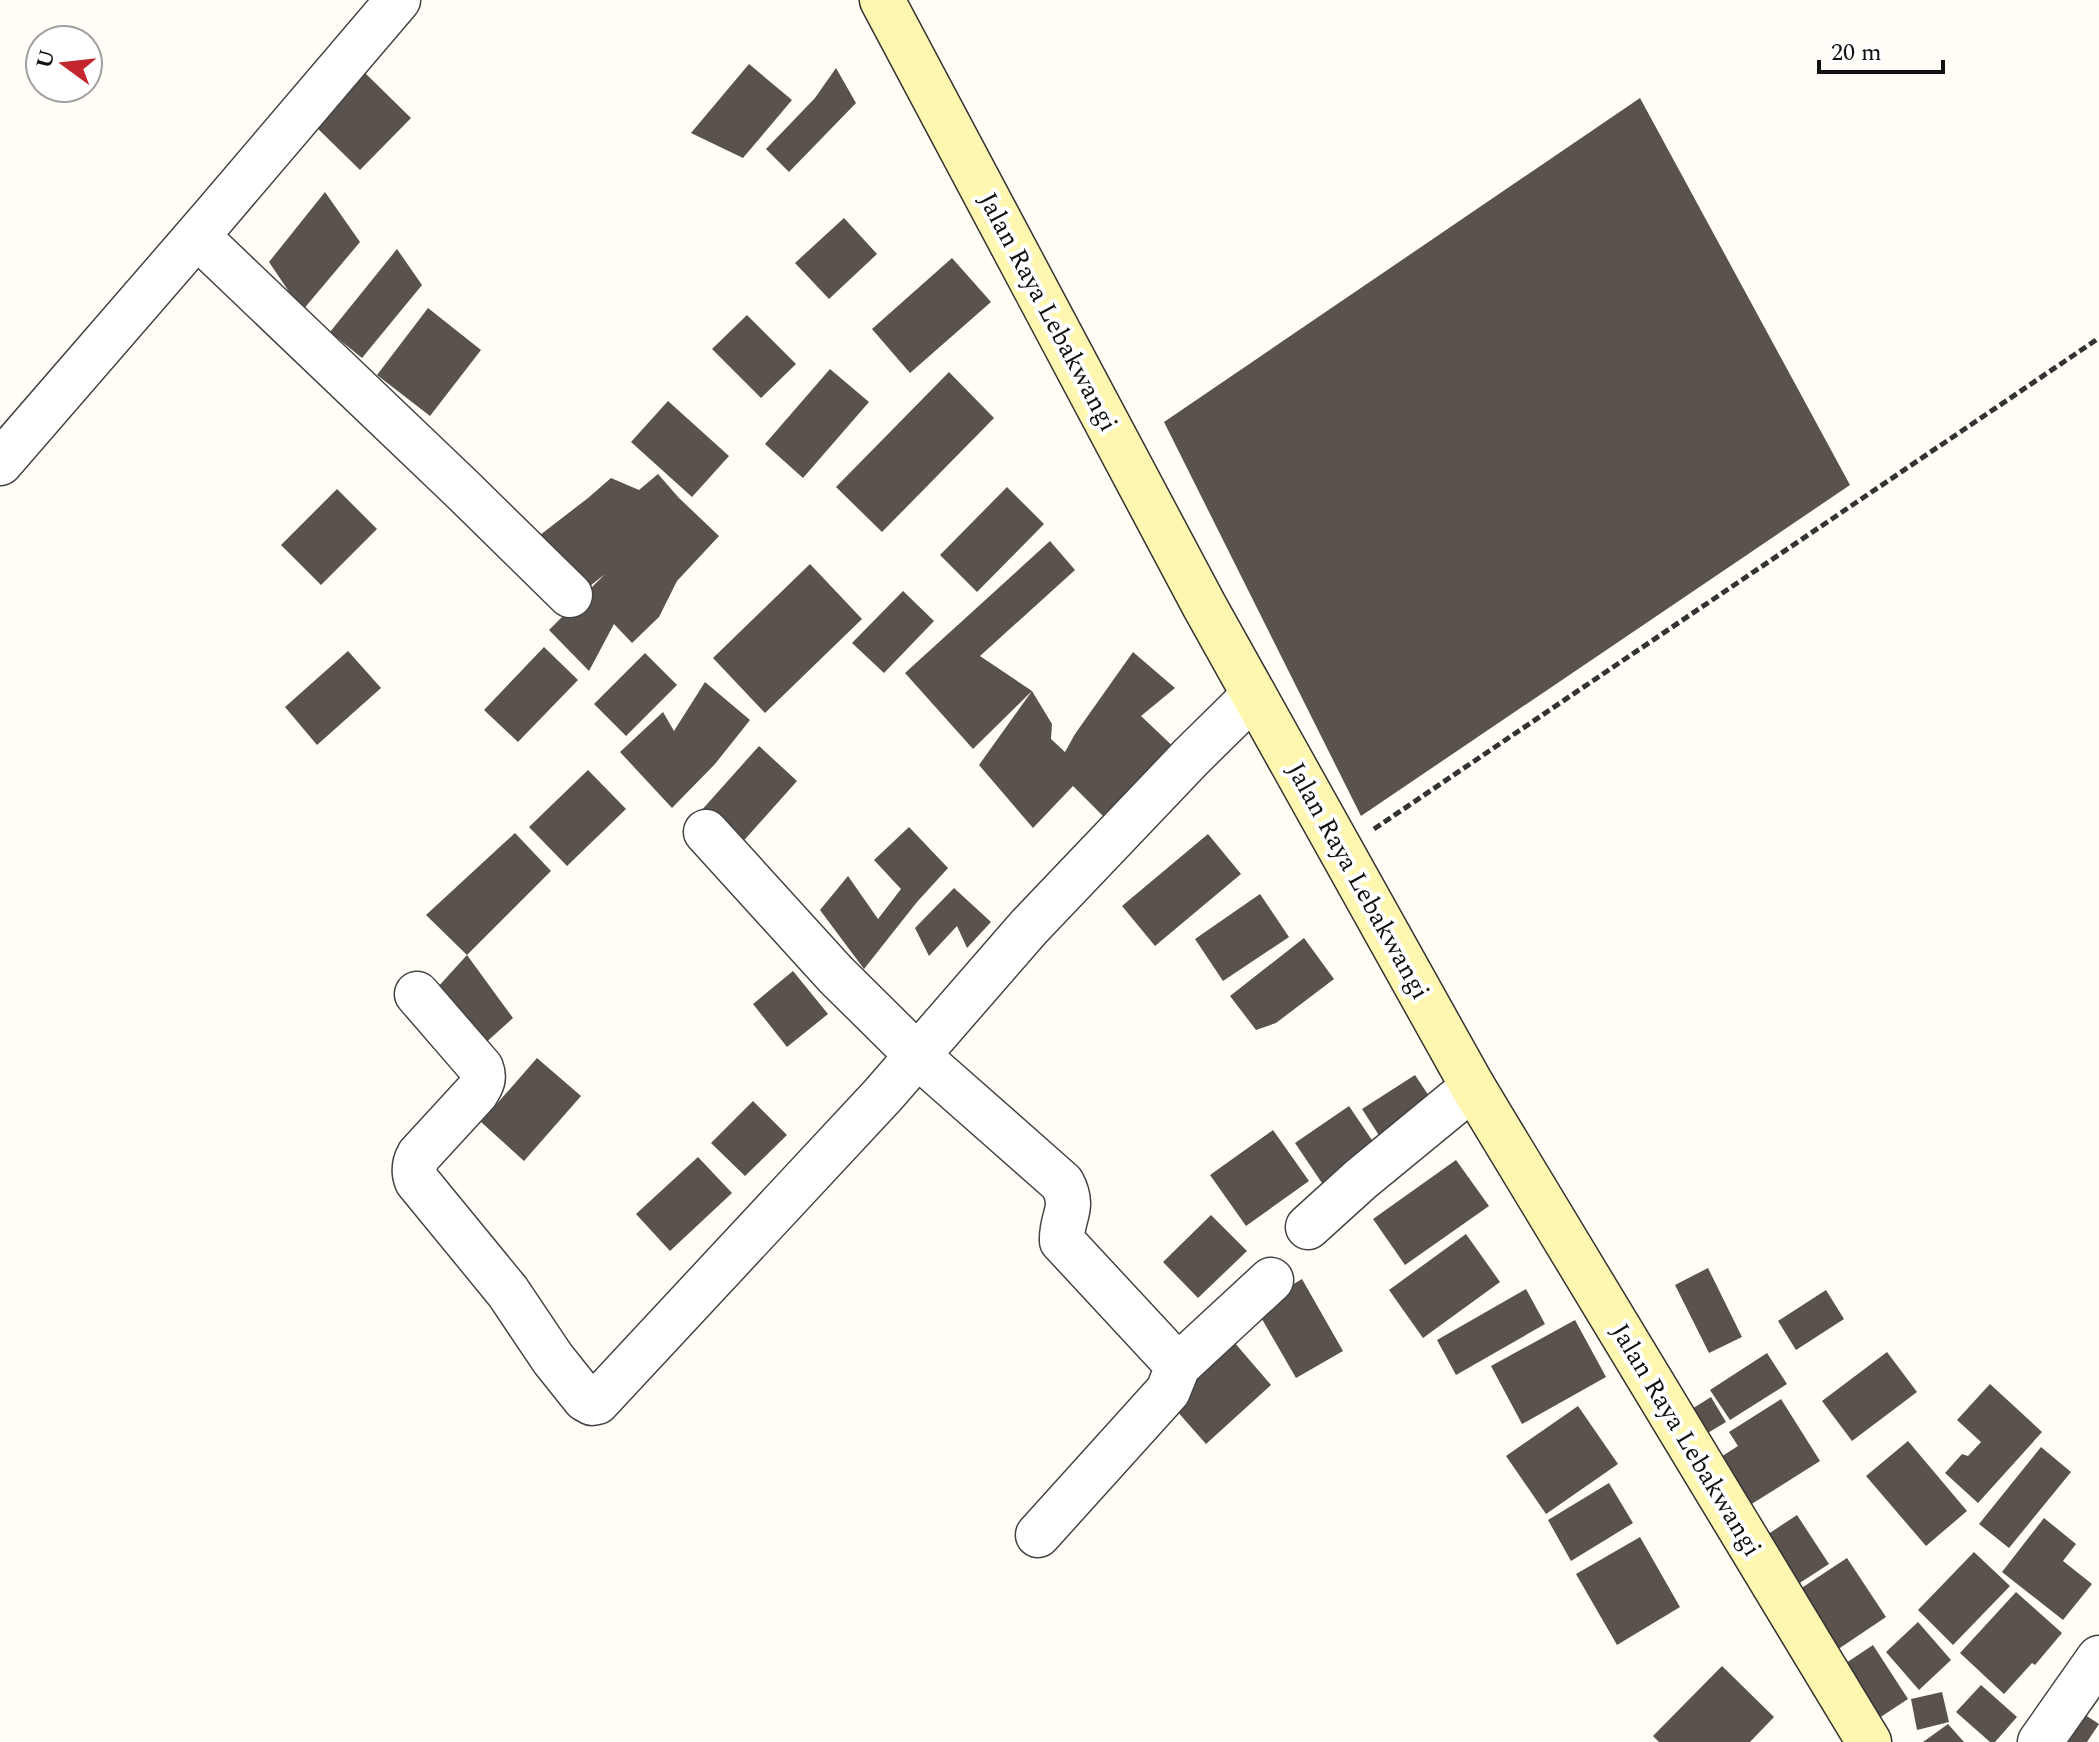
<svg xmlns="http://www.w3.org/2000/svg" width="2099" height="1742" font-family="Spectral,serif">
  <style>
    .building { fill: #5a524d }
    .lines { fill: none; stroke-linecap: round; stroke-linejoin: round }
    .minor-casing { stroke: #444; stroke-width: 47 }
    .secondary-casing { stroke: #333; stroke-width: 47 }
    .path { stroke: #333; stroke-width: 5; stroke-dasharray: 8 4; stroke-linecap: butt }
    .minor { stroke: #fff; stroke-width: 44 }
    .secondary { stroke: #fff6b0; stroke-width: 44 }
    .labels { text-anchor: middle; dominant-baseline: central; stroke-width: 8; stroke-linejoin: round; paint-order: stroke }
    .street-label { font-size: 26px; fill: #111; stroke: #fff }
  </style>
  <rect width="100%" height="100%" fill="#fffdf5"/>
  <path class="building" d="M749 64 792 100 743 158 691 133Z
    M836 68 856 103 789 172 766 149 815 98Z
    M363 71 411 118 360 170 312 123Z
    M1640 98 1850 485 1361 816 1164 422Z
    M325 192 360 242 302 311 269 262Z
    M844 218 877 254 829 299 795 263Z
    M397 249 422 285 362 358 330 332Z
    M952 258 991 302 910 373 872 329Z
    M428 308 481 350 430 416 377 375Z
    M747 315 796 364 761 398 712 349Z
    M830 369 869 402 803 478 765 444Z
    M949 372 994 418 882 532 836 487Z
    M668 401 729 456 692 497 631 442Z
    M658 474 679 498 719 536 677 581 659 617 632 643 614 624 589 671 549 630 605 574 580 594 531 542 588 498 611 478 639 490Z
    M1007 487 1044 524 977 592 940 555Z
    M337 489 377 529 321 585 281 545Z
    M1050 541 1075 570 980 656 1032 691 1052 724 1051 739 1065 752 1075 734 1133 652 1175 688 1141 716 1180 753 1111 824 1073 786 1033 828 979 765 1032 691 973 749 905 673Z
    M810 564 862 619 765 713 713 658Z
    M903 591 934 621 884 673 852 643Z
    M544 647 578 680 518 742 484 710Z
    M348 651 381 688 317 745 285 707Z
    M645 653 677 685 626 736 594 704Z
    M705 682 750 720 715 764 672 808 620 752 663 712 674 731Z
    M759 746 797 781 738 847 700 812Z
    M588 770 626 809 567 866 529 827Z
    M909 827 948 868 917 902 864 969 820 910 848 876 878 919 901 889 874 860Z
    M515 833 551 871 467 955 513 1018 472 1055 427 999 467 955 426 915Z
    M1208 834 1241 874 1155 946 1122 906Z
    M954 888 991 922 967 948 957 926 929 956 915 928Z
    M1260 894 1289 937 1223 981 1195 939Z
    M1304 938 1334 979 1276 1023 1256 1030 1230 996Z
    M793 971 828 1014 787 1047 753 1004Z
    M537 1058 581 1096 524 1161 481 1122Z
    M1415 1075 1435 1105 1382 1140 1362 1109Z
    M753 1101 787 1135 745 1176 711 1143Z
    M1349 1106 1378 1149 1324 1186 1295 1143Z
    M1273 1130 1309 1181 1246 1226 1210 1175Z
    M698 1157 732 1193 670 1251 636 1214Z
    M1456 1160 1489 1206 1405 1265 1373 1219Z
    M1211 1215 1247 1251 1198 1298 1163 1262Z
    M1466 1234 1500 1282 1423 1338 1389 1290Z
    M1708 1268 1742 1337 1709 1353 1675 1285Z
    M1302 1279 1343 1351 1296 1378 1255 1307Z
    M1526 1289 1545 1324 1456 1375 1437 1340Z
    M1826 1290 1844 1319 1796 1350 1778 1321Z
    M1575 1320 1606 1377 1522 1424 1491 1366Z
    M1234 1342 1271 1385 1206 1444 1168 1401Z
    M1887 1352 1917 1392 1852 1441 1822 1401Z
    M1767 1353 1787 1384 1730 1420 1710 1390Z
    M1990 1384 2042 1432 1978 1503 1945 1473 1962 1454 1968 1456 1981 1442 1957 1420Z
    M1711 1397 1726 1422 1686 1446 1671 1422Z
    M1781 1399 1820 1461 1742 1510 1713 1462 1738 1446 1729 1432Z
    M1578 1406 1618 1464 1546 1514 1506 1456Z
    M1908 1441 1967 1511 1926 1546 1866 1476Z
    M2041 1447 2071 1472 2009 1548 1979 1524Z
    M1609 1483 1633 1523 1571 1561 1548 1520Z
    M1797 1515 1829 1564 1775 1599 1744 1550Z
    M2044 1518 2076 1544 2063 1561 2092 1584 2063 1620 2002 1572Z
    M1640 1537 1680 1607 1617 1645 1576 1574Z
    M1974 1552 2010 1586 1953 1645 1918 1610Z
    M1847 1558 1886 1617 1825 1658 1800 1589Z
    M2016 1592 2062 1633 2035 1665 2032 1663 2004 1694 1960 1653Z
    M1918 1622 1951 1660 1919 1690 1886 1652Z
    M1873 1645 1908 1699 1867 1726 1831 1673Z
    M1722 1666 1774 1717 1750 1742H1659L1653 1736Z
    M1981 1685 2017 1717 1995 1742H1990L1956 1712Z
    M1942 1692 1949 1722 1917 1730 1911 1699Z
    M2070 1705 2099 1724 2087 1742H2045Z
    M1948 1724 1964 1742H1923Z"/>
  <g class="lines">
    <defs>
      <path id="minor" d="M197 236 462 489 570 595
        M0 463 214 216 398 0
        M706 832 836 975 918 1056 1062 1183C1076 1209 1061 1216 1062 1241L1178 1366 1168 1391 1038 1535
        M417 994 481 1068C485 1078 482 1084 476 1093L419 1155C414 1164 413 1171 417 1181L508 1292 553 1359 585 1399 592 1403 597 1402 883 1095 1029 927 1191 757 1254 695
        M1308 1227 1361 1179 1473 1087
        M1178 1366 1271 1280
        M2040 1742 2099 1658"/>
      <path id="secondary" d="M882 0 1205 607 1473 1087 1869 1742"/>
    </defs>
    <use href="#minor" class="minor-casing"/>
    <use href="#secondary" class="secondary-casing"/>
    <path class="path" d="M1374 829 2099 338"/>
    <use href="#minor" class="minor"/>
    <use href="#secondary" class="secondary"/>
  </g>
  <g class="labels">
    <g class="street-label">
      <text transform="translate(1048 312) rotate(62)">Jalan Raya Lebakwangi</text>
      <text transform="translate(1358 881) rotate(61)">Jalan Raya Lebakwangi</text>
      <text transform="translate(1686 1440) rotate(59)">Jalan Raya Lebakwangi</text>
    </g>
  </g>
  <g transform="translate(64 64) rotate(285)"><circle r="38" fill="#ffffff" stroke="#a0a0a0" stroke-width="2"/>
  <path d="M0-6L14 30L0 20L-14 30Z" fill="#c4262e"/>
  <text y="-12" font-size="22" font-weight="bold" text-anchor="middle" fill="#111111">U</text>
  </g>
  <path d="M1819 60v12h124v-12" fill="none" stroke="#111111" stroke-width="4"/>
  <text x="1831" y="60" font-size="24" fill="#111111" stroke="#ffffff" stroke-width="6" paint-order="stroke">20 m</text>
</svg>
